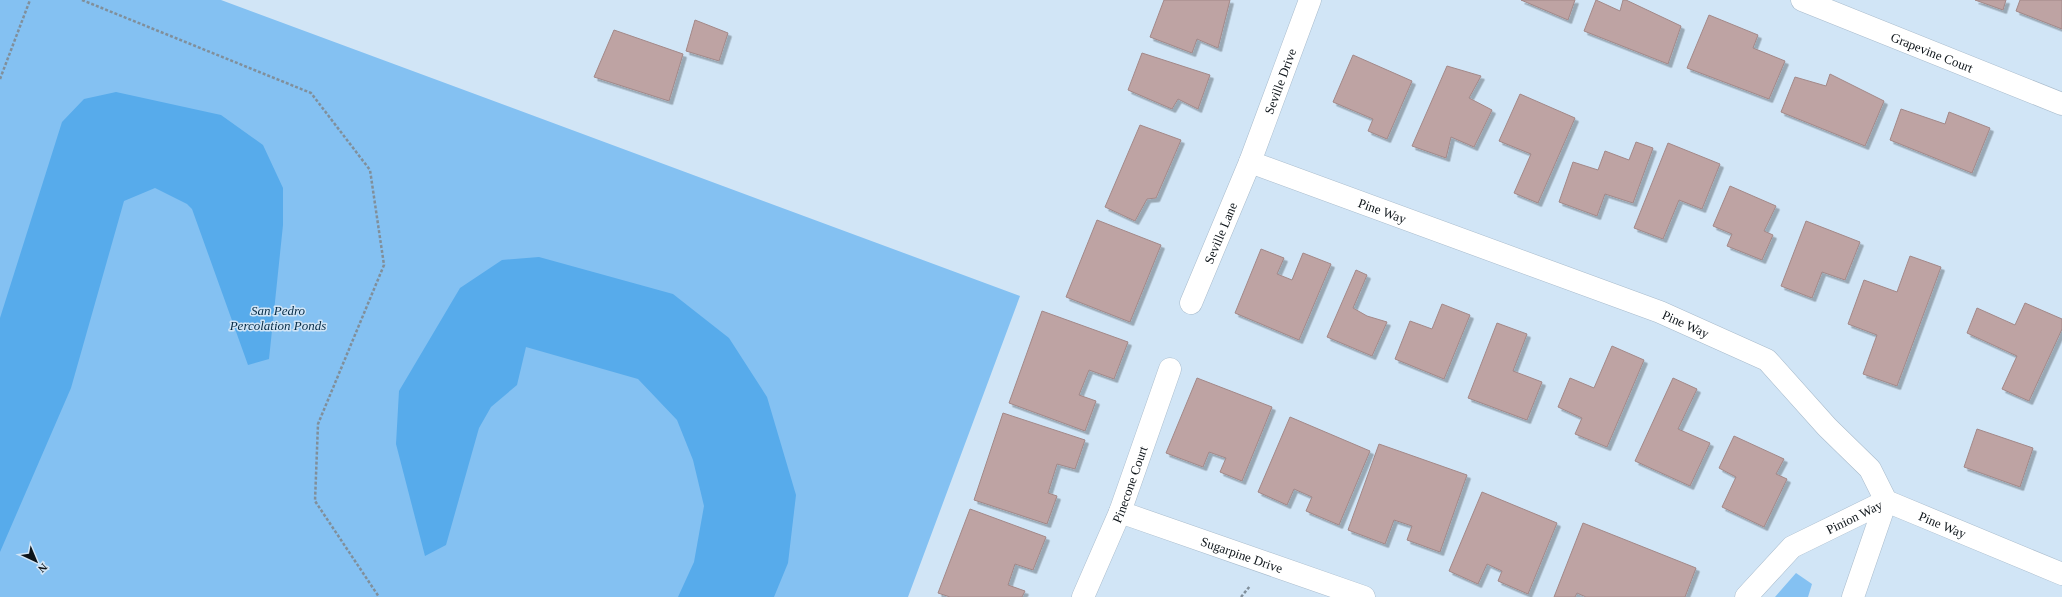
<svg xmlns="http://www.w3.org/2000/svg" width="2062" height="597" font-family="Georgia,serif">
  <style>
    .green { fill: #84c1f2 }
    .water { fill: #57abeb }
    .building { fill: #bea3a3; stroke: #a28888; filter: url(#shadow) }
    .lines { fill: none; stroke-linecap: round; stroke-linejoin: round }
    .minor-casing { stroke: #a8bbcc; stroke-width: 23 }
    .path { stroke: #808f9b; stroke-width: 2.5; stroke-dasharray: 3 2; stroke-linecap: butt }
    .minor { stroke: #fff; stroke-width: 22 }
    .labels { text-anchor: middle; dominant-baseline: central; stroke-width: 3; stroke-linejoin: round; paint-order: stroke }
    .street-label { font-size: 13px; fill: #0d1419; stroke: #d1e5f6 }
    .park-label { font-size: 13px; font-style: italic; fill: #072c46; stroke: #d1e5f6 }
  </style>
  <defs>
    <filter id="shadow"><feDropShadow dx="3.5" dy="3.5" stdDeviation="0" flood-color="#0004"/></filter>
  </defs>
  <rect width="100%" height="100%" fill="#d1e5f6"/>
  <path class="green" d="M0 0H221L1020 296 908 597H0Z
    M1796 573 1812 584 1808 597H1775Z"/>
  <path class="water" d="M116 92 221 115 263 145 283 188V225L269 359 248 365 192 209 187 204 155 188 124 201 71 388 0 552V318L62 122 84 99Z
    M539 257 673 294 729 338 767 397 796 495 788 563 774 597H678L694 562 704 506 693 460 677 420 638 379 526 347 517 385 491 407 479 428 446 545 425 556 396 444 399 391 460 288 502 260Z"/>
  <path class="building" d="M1164 0H1230L1218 48 1197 39 1192 53 1150 37Z
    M1521 0H1575L1568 20Z
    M1596 0 1620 11 1623 0H1626L1681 26 1668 64 1584 31Z
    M1975 0H2006L2003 10Z
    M2020 0H2062V29L2016 11Z
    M1709 15 1758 35 1753 48 1785 61 1769 99 1687 68Z
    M695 20 728 33 719 61 686 51Z
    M614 30 683 54 669 101 594 77Z
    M1142 53 1210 75 1198 109 1178 99 1172 109 1128 90Z
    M1353 55 1412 81 1387 139 1368 131 1373 119 1333 102Z
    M1447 66 1481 76 1469 98 1492 110 1474 147 1451 137 1446 158 1412 146Z
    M1830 74 1884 101 1865 146 1781 112 1795 77 1826 86Z
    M1520 94 1575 118 1538 203 1514 193 1531 154 1499 141Z
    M1901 109 1945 124 1949 112 1990 128 1972 173 1890 140Z
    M1140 125 1181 140 1156 198 1147 199 1135 221 1105 207Z
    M1636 142 1653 148 1633 203 1605 194 1597 216 1559 202 1573 162 1598 170 1605 151 1629 160Z
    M1668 143 1720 164 1702 209 1679 200 1663 239 1634 228Z
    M1730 186 1776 206 1764 231 1773 235 1762 260 1727 246 1732 234 1713 226Z
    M1097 220 1161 245 1130 322 1066 297Z
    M1806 221 1860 242 1845 280 1822 272 1812 298 1781 286Z
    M1261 249 1284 258 1277 274 1292 280 1303 253 1331 264 1299 340 1235 313Z
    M1910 256 1941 267 1897 386 1863 374 1877 335 1848 324 1864 280 1897 292Z
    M1356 270 1367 275 1353 308 1367 316 1387 322 1372 356 1327 337Z
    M2025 303 2062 319V329L2029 401 2002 389 2017 356 1967 333 1977 308 2015 325Z
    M1442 304 1470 315 1444 379 1395 359 1410 321 1432 329Z
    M1042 311 1128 342 1114 379 1089 370 1079 395 1096 401 1085 431 1009 403Z
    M1497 323 1527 334 1513 371 1542 382 1527 420 1468 398Z
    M1612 346 1644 360 1607 447 1575 434 1582 418 1558 407 1570 378 1594 388Z
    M1197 378 1272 407 1242 481 1220 472 1226 458 1209 452 1203 467 1166 453Z
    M1673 378 1697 389 1678 429 1710 443 1690 486 1635 461Z
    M1003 413 1085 440 1075 469 1057 464 1048 493 1057 496 1047 524 974 500Z
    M1290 417 1370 451 1339 525 1306 511 1312 497 1294 489 1287 505 1258 492Z
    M1977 429 2033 448 2020 487 1964 467Z
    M1734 436 1784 459 1776 474 1787 479 1764 527 1722 507 1736 477 1719 468Z
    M1379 444 1467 475 1440 552 1407 540 1412 526 1394 520 1385 544 1348 530Z
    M1482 492 1557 523 1528 594 1498 581 1502 571 1487 564 1478 584 1449 571Z
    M970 509 1046 537 1033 570 1015 564 1008 585 1025 591 1022 597H950L938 593Z
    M1583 523 1696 568 1685 597H1586L1577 593 1575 597H1554Z"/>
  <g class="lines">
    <defs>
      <g id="minor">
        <path id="s1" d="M1802 0 2062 104"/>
        <path id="s2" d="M1250 162 1660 312 1767 360 1827 427 1870 469 1886 501 2062 574"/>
        <path id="s3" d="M1191 303 1250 162 1310 0"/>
        <path id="s4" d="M1120 512 1364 597"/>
        <path id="s5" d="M1083 597 1120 512 1170 369"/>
        <path id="s6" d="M1746 597 1792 547 1886 501"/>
        <path d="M1853 597 1886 501"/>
      </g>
    </defs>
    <use href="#minor" class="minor-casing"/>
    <path class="path" d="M82 0 311 93 370 170 384 265 318 424 315 501 379 597
      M0 79 30 0
      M1241 597 1250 586"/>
    <use href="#minor" class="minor"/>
  </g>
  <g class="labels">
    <g class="street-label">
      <text stroke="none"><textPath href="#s1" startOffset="140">Grapevine Court</textPath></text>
      <text stroke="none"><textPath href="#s3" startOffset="239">Seville Drive</textPath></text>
      <text stroke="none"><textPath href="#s2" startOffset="141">Pine Way</textPath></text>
      <text stroke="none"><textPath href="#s3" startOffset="76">Seville Lane</textPath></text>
      <text stroke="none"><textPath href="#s2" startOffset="465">Pine Way</textPath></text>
      <text stroke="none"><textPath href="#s5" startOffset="122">Pinecone Court</textPath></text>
      <text stroke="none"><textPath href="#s6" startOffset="137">Pinion Way</textPath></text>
      <text stroke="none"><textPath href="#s2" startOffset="801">Pine Way</textPath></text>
      <text stroke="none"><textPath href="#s4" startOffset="129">Sugarpine Drive</textPath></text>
    </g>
    <g class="park-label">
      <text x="278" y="310">San Pedro<tspan x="278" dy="15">Percolation Ponds</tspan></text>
    </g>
  </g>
  <g transform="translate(36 561) rotate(136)" stroke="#d1e5f6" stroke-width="3" paint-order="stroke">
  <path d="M0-3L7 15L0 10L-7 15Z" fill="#0d1419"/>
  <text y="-6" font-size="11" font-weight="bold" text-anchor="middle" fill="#0d1419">N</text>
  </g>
</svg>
